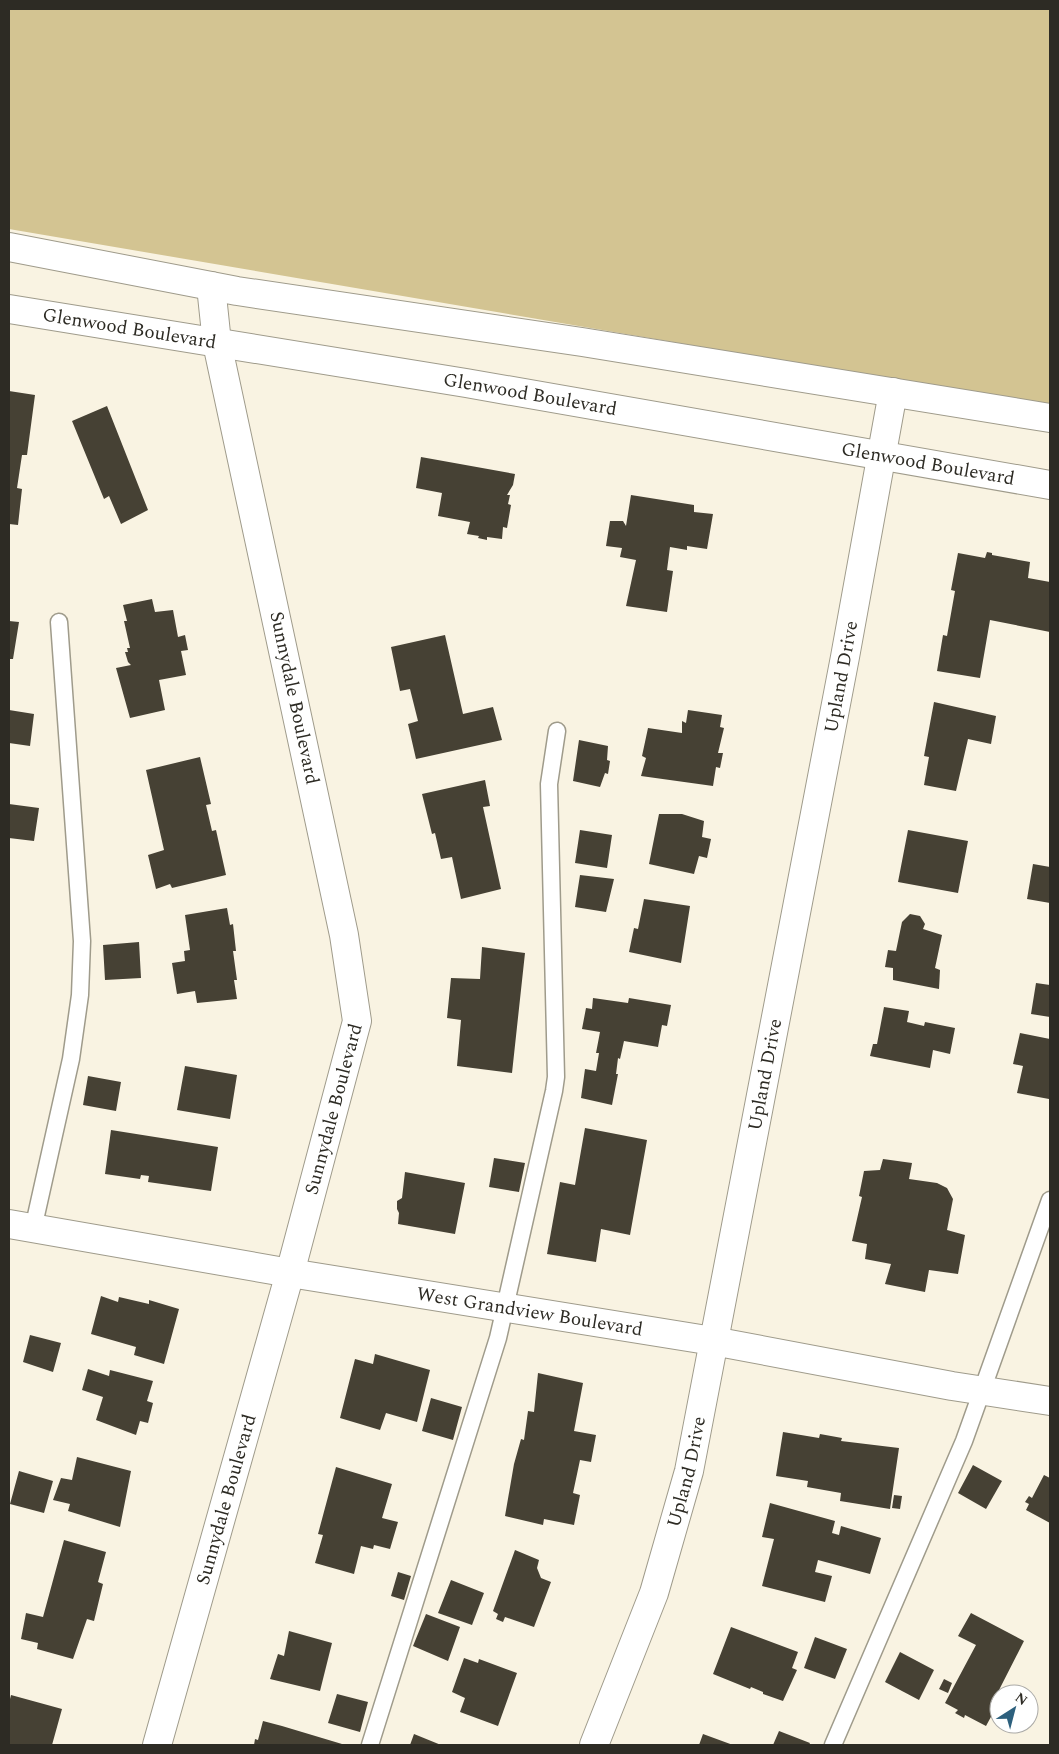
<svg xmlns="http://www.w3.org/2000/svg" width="1059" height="1754" font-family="Spectral,serif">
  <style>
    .green { fill: #d3c492 }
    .building { fill: #464134 }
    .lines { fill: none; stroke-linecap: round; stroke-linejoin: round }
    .lane-casing { stroke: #9f9b8b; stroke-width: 19 }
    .street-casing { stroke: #9f9b8b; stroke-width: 30 }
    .lane { stroke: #fff; stroke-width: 16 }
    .street { stroke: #fff; stroke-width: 28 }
    .labels { text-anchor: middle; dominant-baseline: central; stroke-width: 5; stroke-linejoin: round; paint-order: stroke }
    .street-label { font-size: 19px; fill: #2d2b24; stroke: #fff }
  </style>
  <rect width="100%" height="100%" fill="#f9f3e2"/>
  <path class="green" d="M9 9H1050V404L808 365 9 229Z"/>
  <path class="building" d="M9 391 35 395 27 455H22L17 488 22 489 18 525 9 524Z
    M107 406 148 510 121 524 109 496 104 499 72 421Z
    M421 457 515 474 513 485 507 495H510L508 504 511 505 507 528 503 527 502 539 487 537V540L478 538 479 536 467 534 470 522 438 516 442 493 416 488Z
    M631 495 694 505V512L713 514 707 549 687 546V550L670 547 667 570 673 571 667 612 626 606 636 560 620 557 622 548 606 546 610 521H623L626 526Z
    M987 552 992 553V555L1030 562 1028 578 1050 582V632L990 620 980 678 937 671 943 635 947 636 955 591 951 590 958 553 985 558Z
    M152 599 155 612 173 610 178 637 185 635 188 650 181 651 186 675 159 680 165 710 130 718 116 668 131 665 128 662 125 652H128L127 648H130L124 621H127L123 605Z
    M9 621 19 622 13 659H9Z
    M445 635 463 714 493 707 502 740 416 759 408 724 418 721 410 689 400 691 391 647Z
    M934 702 996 716 991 744 968 739 956 791 924 785 929 757 924 756Z
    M9 710 34 714 30 746 9 743Z
    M688 710 722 715 720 727 724 728 718 753H723L720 768 716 767 713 786 641 776 646 758 642 756 648 728 682 733V721L686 723Z
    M579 740 608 746 607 760 610 761 608 774 605 773 600 787 573 781Z
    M200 757 211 804 206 805 212 831 216 830 226 875 172 888 170 884 156 889 148 855 164 850 146 770Z
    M485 780 490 806 483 807 501 889 461 899 452 857 441 859 435 833 432 834 422 794Z
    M9 804 39 808 34 841 9 838Z
    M659 814H682L704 821 702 837 711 839 707 858 699 856 694 874 649 864Z
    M580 830 612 835 607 868 575 863Z
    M908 830 968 841 958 893 898 882Z
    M1033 864 1050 867V903L1027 899Z
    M580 875 614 879 606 912 575 907Z
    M644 899 690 906 681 963 629 952 634 928 638 929Z
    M227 908 230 925 233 924 236 951H233L237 980H234L237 999 197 1003 195 991 177 994 172 963 185 961 184 951 190 950 185 915Z
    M910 914 920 916 925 924 923 929 942 935 935 968 940 970 939 989 893 980V968L885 967 888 950 896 951 902 922Z
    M139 942 141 978 105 980 103 945Z
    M482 947 525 953 512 1073 457 1066 461 1020 447 1018 451 978 480 979Z
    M1036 983 1050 985V1017L1031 1014Z
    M593 998 628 1003 629 998 671 1005 667 1026 662 1025 658 1047 624 1041 620 1059 618 1058 616 1074H618L612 1105 581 1098 585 1069 596 1071 599 1053H596L600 1032 582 1029 586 1008 592 1009Z
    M884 1007 909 1011 907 1022 924 1026 925 1022 955 1028 950 1054 933 1050 930 1068 870 1056 873 1044H877Z
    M1020 1033 1050 1039 1049 1099 1017 1093 1023 1066 1013 1064Z
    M185 1066 237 1075 230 1119 177 1110Z
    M88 1076 121 1082 116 1111 83 1105Z
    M585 1128 647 1140 630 1235 601 1229 596 1262 547 1254 560 1182 575 1185Z
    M111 1130 218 1147 211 1191 148 1182 149 1176 141 1175 140 1179 105 1174Z
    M494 1158 525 1163 519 1192 489 1187Z
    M883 1159 912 1163 909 1179 937 1183 947 1188 953 1199 947 1230 965 1235 958 1274 929 1270 925 1292 885 1284 891 1264 865 1259 867 1244 852 1241 862 1197 859 1196 864 1171 880 1170Z
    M405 1172 465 1183 455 1234 398 1224 399 1213 397 1209V1201L402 1198Z
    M101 1296 118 1302 119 1297 149 1304V1300L179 1309 164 1364 134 1355 136 1347 91 1334Z
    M30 1335 61 1343 53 1372 23 1362Z
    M375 1354 430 1370 417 1422 386 1413 380 1430 340 1418 355 1359 373 1364Z
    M88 1369 109 1376 110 1370 153 1381 147 1401 153 1403 148 1423 140 1421 136 1435 96 1420 103 1397 82 1390Z
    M538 1373 583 1383 574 1431 596 1435 591 1462 580 1460 573 1493 580 1495 574 1525 544 1519 543 1525 505 1516 514 1464 521 1439 524 1440 528 1411 534 1412Z
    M431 1398 462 1407 453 1440 422 1431Z
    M783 1432 819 1438 820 1434 842 1438 841 1441 899 1448 890 1509 840 1501 841 1493 807 1487 808 1481 776 1476Z
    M77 1457 131 1471 120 1527 68 1511 70 1504 53 1500 61 1478 72 1480Z
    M973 1465 1002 1481 986 1509 958 1493Z
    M336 1467 392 1484 382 1518 398 1522 390 1549 374 1545 373 1549 361 1546 354 1574 315 1563 323 1535 318 1534Z
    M19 1471 53 1481 44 1513 10 1504Z
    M1044 1475 1050 1478V1523L1026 1510 1029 1504 1025 1502 1029 1496 1032 1498Z
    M894 1495 902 1496 900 1509 892 1508Z
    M770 1503 835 1521 832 1533 839 1535 841 1526 881 1538 870 1574 818 1560 815 1572 832 1576 825 1602 762 1586 774 1539 762 1537Z
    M64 1540 106 1552 98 1582 103 1584 94 1621 87 1619 73 1659 37 1649 38 1643 21 1639 26 1613 43 1617Z
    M515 1550 539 1560 537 1568 541 1578 551 1582 534 1627 505 1617 503 1622 496 1619 498 1614 493 1611Z
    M398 1572 411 1576 404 1600 391 1596Z
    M451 1580 484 1593 472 1625 438 1613Z
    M971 1613 1024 1641 999 1690 1005 1694H999V1702L986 1726 965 1715 964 1718 955 1713 958 1710 945 1703 976 1645 958 1636Z
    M426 1614 460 1627 448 1661 413 1646Z
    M731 1627 798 1652 792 1668 797 1670 783 1701 763 1694V1692L751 1687 750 1689 713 1674Z
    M289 1631 332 1643 320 1691 270 1679 278 1654 284 1656Z
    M815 1637 847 1649 835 1679 804 1668Z
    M900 1652 934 1670 919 1700 885 1682Z
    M464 1658 478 1663 479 1659 517 1673 498 1726 460 1712 465 1698 452 1692Z
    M944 1679 952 1683 948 1693 939 1689Z
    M337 1694 368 1702 360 1732 328 1723Z
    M11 1695 62 1709 52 1745H9V1703Z
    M263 1721 282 1726 342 1744 254 1745 255 1739 258 1740Z
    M779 1731 810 1743 809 1745H773Z
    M414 1734 441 1745H410Z
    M703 1734 733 1745H699Z"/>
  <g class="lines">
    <defs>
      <path id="lane" d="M33 1229 71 1059 80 995 82 941 59 622
        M370 1745 498 1338 554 1091 556 1077 549 784 557 731
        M833 1745 964 1441 1050 1200"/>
      <g id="street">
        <path d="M9 247 237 291 582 342 1050 418"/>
        <path id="s1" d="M9 309 466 383 1050 485"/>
        <path id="s2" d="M9 1224 290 1273 713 1341 952 1386 1050 1401"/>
        <path id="s3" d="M157 1745 290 1273 357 1021 344 935 217 343 211 286"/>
        <path id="s4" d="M594 1745 654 1593 689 1471 845 657 893 392"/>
      </g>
    </defs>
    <use href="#lane" class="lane-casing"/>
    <use href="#street" class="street-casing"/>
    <use href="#lane" class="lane"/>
    <use href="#street" class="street"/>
  </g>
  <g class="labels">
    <g class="street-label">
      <text stroke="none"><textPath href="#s1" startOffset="122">Glenwood Boulevard</textPath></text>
      <text stroke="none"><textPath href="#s1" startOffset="528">Glenwood Boulevard</textPath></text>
      <text stroke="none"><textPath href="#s1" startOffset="932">Glenwood Boulevard</textPath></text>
      <text stroke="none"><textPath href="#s4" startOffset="1099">Upland Drive</textPath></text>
      <text transform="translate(294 698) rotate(78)">Sunnydale Boulevard</text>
      <text stroke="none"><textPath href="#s4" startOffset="694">Upland Drive</textPath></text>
      <text stroke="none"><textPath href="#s3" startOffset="660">Sunnydale Boulevard</textPath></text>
      <text stroke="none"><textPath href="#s2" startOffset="528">West Grandview Boulevard</textPath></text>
      <text stroke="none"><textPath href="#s4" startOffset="289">Upland Drive</textPath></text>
      <text stroke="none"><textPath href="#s3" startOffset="255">Sunnydale Boulevard</textPath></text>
    </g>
  </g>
  <rect width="1059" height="1754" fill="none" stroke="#2d2b24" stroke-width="20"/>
  <g transform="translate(1014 1709) rotate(36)"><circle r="24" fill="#ffffff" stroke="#abaaa7"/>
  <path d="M0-4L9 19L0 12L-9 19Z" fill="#2d607d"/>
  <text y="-8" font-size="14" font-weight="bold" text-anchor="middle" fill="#2d2b24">N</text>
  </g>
</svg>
